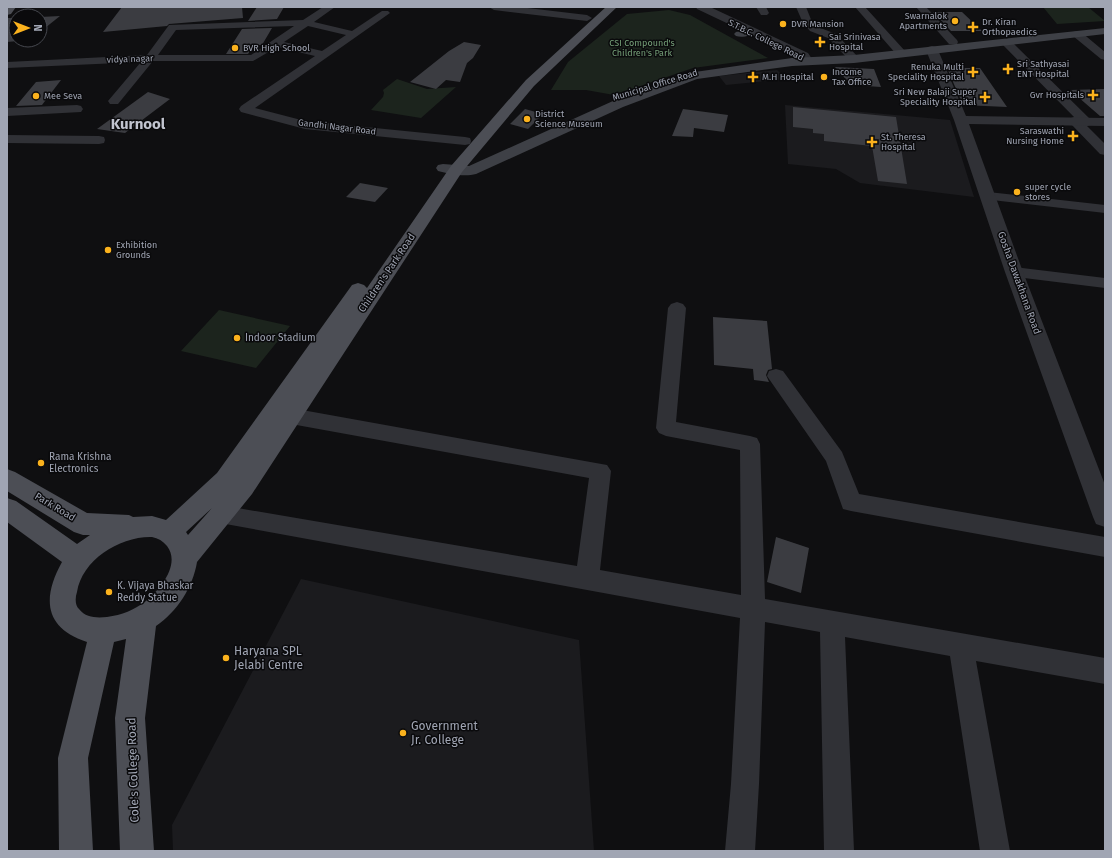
<svg xmlns="http://www.w3.org/2000/svg" width="1112" height="858" font-family="'Fira Sans',sans-serif">
  <style>
    .built { fill: #1b1b1e }
    .green { fill: #1c241d }
    .building { fill: #3b3c41 }
    .lines { fill: none; stroke-linecap: round; stroke-linejoin: round }
    .minor { fill: #303136; fill-rule: evenodd }
    .tertiary { fill: #303136; fill-rule: evenodd }
    .secondary { fill: #3e4046; fill-rule: evenodd }
    .primary { fill: #4c4e55; fill-rule: evenodd }
    .poi-dot { fill: #fbb21d; stroke: #0a0a0c; stroke-width: 1.5 }
    .labels { text-anchor: middle; dominant-baseline: central; stroke-width: 3; stroke-linejoin: round; paint-order: stroke }
    .far-poi-label { font-size: 9px; fill: #a0a5b3; stroke: #0a0a0c; text-anchor: start }
    .far-street-label { font-size: 9px; fill: #a0a5b3; stroke: #0a0a0c }
    .far-park-label { font-size: 9px; fill: #759f78; stroke: #0a0a0c }
    .street-label { font-size: 10px; fill: #a0a5b3; stroke: #0a0a0c }
    .poi-label { font-size: 10px; fill: #a0a5b3; stroke: #0a0a0c; text-anchor: start }
    .near-poi-label { font-size: 12px; fill: #a0a5b3; stroke: #0a0a0c; text-anchor: start }
    .near-street-label { font-size: 12px; fill: #a0a5b3; stroke: #0a0a0c }
    .far-town-label { font-size: 15px; font-weight: bold; fill: #c1c4cf; stroke: #0a0a0c }
  </style>
  <rect width="100%" height="100%" fill="#0f0f11"/>
  <path class="built" d="M777 70 787 79 726 85 719 76Z
    M785 105 950 120 974 197 860 183 836 169 788 164Z
    M301 579 579 640 594 851H173L172 825Z"/>
  <path class="green" d="M1043 7H1088L1105 21 1057 24Z
    M669 10 690 15 768 58 693 68 614 95 586 90H551L568 62 627 14Z
    M397 79 427 89 456 87 421 118 371 110 383 97 384 93 383 90Z
    M219 310 290 326 256 368 181 351Z"/>
  <path class="building" d="M122 7H242L243 18 169 24 167 26 103 32Z
    M257 7H284L277 19 248 21Z
    M933 12H962L982 31H951Z
    M60 16 40 32V17Z
    M7 18H16V40H30L7 42Z
    M272 28 262 45H254L248 54H226L242 29Z
    M464 42 481 45 473 58 467 63 460 82 446 80 436 89 410 82 449 51Z
    M835 67 874 69 881 87 851 85Z
    M947 68H980L1007 107 963 105Z
    M61 80 42 105 16 106 36 82Z
    M1105 89V116H1100L1070 90Z
    M148 92 170 99 125 133 97 129Z
    M793 107 896 117 907 184 878 181 872 146 824 141V134L813 133V129L793 127Z
    M525 109 543 114 528 129 510 124Z
    M683 109 728 115 724 132 694 128 693 137 672 136Z
    M360 183 388 188 375 202 346 197Z
    M713 317 767 321 772 369 768 370 766 375 769 382 754 380 753 369 714 365Z
    M776 537 809 548 801 593 767 582Z"/>
  <g class="lines">
    <path class="minor" d="M323 7H335L314 22 352 31 382 11H388L390 13 255 108 305 121 465 137 470 138 471 141 470 144 465 145 305 129 241 112 239 109 241 106 315 56 277 47 253 61H153L118 104H110L108 101 141 62 7 68V62L147 55 169 25 303 20ZM294 26 251 55H158L176 30ZM308 26 346 35 322 51 284 42Z
      M489 7H519L587 15 592 18 587 21 494 10Z
      M756 7H766L769 13 767 15H761Z
      M796 7H806L812 22 818 27 836 34 858 57 859 59 858 61H850L828 38 810 31 803 23Z
      M855 7H865L905 51 906 53 905 55H897Z
      M916 7H926L957 40 958 42 957 44H949Z
      M1077 31 1081 32 1105 52V60L1101 59 1073 36 1072 34 1073 32Z
      M1006 39 1010 40 1090 119 1092 122 1090 125 1087 126 1105 144V155L1100 154 1071 124 1069 121 1071 118 1074 117 1002 44 1001 42 1002 40Z
      M77 105 81 106 83 109 81 112 7 116V108Z
      M7 135 99 136 104 137 105 140 104 143 99 144 7 143Z
      M988 192 1105 205V213L983 199 981 196 983 193Z
      M1014 267 1105 278V288L1008 276 1006 272 1008 268Z
      M677 302 683 304 686 308 676 422 750 436 757 438 760 444 765 599 1105 658V684L976 661 1010 851H980L950 656 845 637 854 851H824L820 632 765 622 759 784 755 851H725L731 784 740 618 220 523 212 521 209 514 212 507 220 505 577 566 589 478 291 424 284 421 281 416 284 411 291 408 607 465 611 471 600 570 741 595 740 450 666 436 659 433 656 428 668 308 671 304Z
      M776 369 783 371 842 452 859 494 1105 537V557L851 511 843 509 826 461 767 376 769 371Z"/>
    <path class="tertiary" d="M696 7H710L808 53 814 62 812 65H804L800 58 697 9Z
      M932 46 936 47 938 50 966 116 1105 118V126L969 124 1023 272 1105 485V527L1096 524 1093 517 1005 272 954 120 926 50 928 47Z"/>
    <path class="secondary" d="M749 28 753 29 755 31C751 36 742 38 736 36L734 34 736 32Z
      M1105 28V34L854 63 792 66 697 79 623 107 476 174C465 177 449 174 438 171L436 168 438 165 443 164 469 166 613 101 695 72 792 58 854 55Z"/>
    <path class="primary" d="M7 7H16L11 14 7 15Z
      M606 7H617L534 86 462 172 252 494 197 562C193 587 177 612 156 626L145 718 154 851H120L115 718 126 639 114 642 88 758 93 851H59L58 758 87 642C44 628 42 598 62 562L7 522V498L16 501 77 544 90 535H83L74 532 7 491V469L15 472 87 513 129 515 133 517 152 516 166 520 217 473 352 285 358 283 364 285 367 288 451 166 526 80ZM212 508 188 535 186 532ZM152 537C158 538 163 541 167 546 181 564 160 590 146 601 134 610 122 615 107 617 97 618 86 618 79 609 75 605 75 598 77 592 82 560 120 536 152 537Z"/>
  </g>
  <g class="poi-dot">
    <circle cx="955" cy="21" r="4"/>
    <circle cx="783" cy="24" r="4"/>
    <path d="M971 21h4v4h4v4h-4v4h-4v-4h-4v-4h4z"/>
    <path d="M818 36h4v4h4v4h-4v4h-4v-4h-4v-4h4z"/>
    <circle cx="235" cy="48" r="4"/>
    <path d="M1006 63h4v4h4v4h-4v4h-4v-4h-4v-4h4z"/>
    <path d="M971 66h4v4h4v4h-4v4h-4v-4h-4v-4h4z"/>
    <path d="M751 71h4v4h4v4h-4v4h-4v-4h-4v-4h4z"/>
    <circle cx="824" cy="77" r="4"/>
    <path d="M1091 89h4v4h4v4h-4v4h-4v-4h-4v-4h4z"/>
    <circle cx="36" cy="96" r="4"/>
    <path d="M983 91h4v4h4v4h-4v4h-4v-4h-4v-4h4z"/>
    <circle cx="527" cy="119" r="4"/>
    <path d="M1071 130h4v4h4v4h-4v4h-4v-4h-4v-4h4z"/>
    <path d="M870 136h4v4h4v4h-4v4h-4v-4h-4v-4h4z"/>
    <circle cx="1017" cy="192" r="4"/>
    <circle cx="108" cy="250" r="4"/>
    <circle cx="237" cy="338" r="4"/>
    <circle cx="41" cy="463" r="4"/>
    <circle cx="109" cy="592" r="4"/>
    <circle cx="226" cy="658" r="4"/>
    <circle cx="403" cy="733" r="4"/>
  </g>
  <g class="labels">
    <g class="far-poi-label">
      <text x="947" y="16" text-anchor="end">Swarnalok<tspan x="947" dy="10">Apartments</tspan></text>
      <text x="982" y="22">Dr. Kiran<tspan x="982" dy="10">Orthopaedics</tspan></text>
      <text x="791" y="24">DVR Mansion</text>
      <text x="829" y="37">Sai Srinivasa<tspan x="829" dy="10">Hospital</tspan></text>
      <text x="243" y="48">BVR High School</text>
      <text x="1017" y="64">Sri Sathyasai<tspan x="1017" dy="10">ENT Hospital</tspan></text>
      <text x="964" y="67" text-anchor="end">Renuka Multi<tspan x="964" dy="10">Speciality Hospital</tspan></text>
      <text x="832" y="72">Income<tspan x="832" dy="10">Tax Office</tspan></text>
      <text x="762" y="77">M.H Hospital</text>
      <text x="976" y="92" text-anchor="end">Sri New Balaji Super<tspan x="976" dy="10">Speciality Hospital</tspan></text>
      <text x="1084" y="95" text-anchor="end">Gvr Hospitals</text>
      <text x="44" y="96">Mee Seva</text>
      <text x="535" y="114">District<tspan x="535" dy="10">Science Museum</tspan></text>
      <text x="1064" y="131" text-anchor="end">Saraswathi<tspan x="1064" dy="10">Nursing Home</tspan></text>
      <text x="881" y="137">St. Theresa<tspan x="881" dy="10">Hospital</tspan></text>
      <text x="1025" y="187">super cycle<tspan x="1025" dy="10">stores</tspan></text>
      <text x="116" y="245">Exhibition<tspan x="116" dy="10">Grounds</tspan></text>
    </g>
    <g class="far-street-label">
      <text transform="translate(766 40) rotate(26)">S.T.B.C. College Road</text>
      <text transform="translate(130 59) rotate(-2)">vidya nagar</text>
      <text transform="translate(655 85) rotate(-17)">Municipal Office Road</text>
      <text transform="translate(337 127) rotate(7)">Gandhi Nagar Road</text>
    </g>
    <g class="far-park-label">
      <text x="642" y="43">CSI Compound's<tspan x="642" dy="10">Children's Park</tspan></text>
    </g>
    <g class="street-label">
      <text transform="translate(387 273) rotate(-56)">Children's Park Road</text>
      <text transform="translate(1019 283) rotate(70)">Gosha Dawakhana Road</text>
      <text transform="translate(55 507) rotate(31)">Park Road</text>
    </g>
    <g class="poi-label">
      <text x="245" y="338">Indoor Stadium</text>
      <text x="49" y="457">Rama Krishna<tspan x="49" dy="12">Electronics</tspan></text>
      <text x="117" y="586">K. Vijaya Bhaskar<tspan x="117" dy="12">Reddy Statue</tspan></text>
    </g>
    <g class="near-poi-label">
      <text x="234" y="651">Haryana SPL<tspan x="234" dy="14">Jelabi Centre</tspan></text>
      <text x="411" y="726">Government<tspan x="411" dy="14">Jr. College</tspan></text>
    </g>
    <g class="near-street-label">
      <text transform="translate(133 770) rotate(-92)">Cole's College Road</text>
    </g>
    <g class="far-town-label">
      <text x="138" y="124">Kurnool</text>
    </g>
  </g>
  <rect width="1112" height="858" fill="none" stroke="#a0a5b3" stroke-width="16"/>
  <g transform="translate(28 28) rotate(90)"><circle r="19" fill="#0a0a0c" stroke="#46484f"/>
  <path d="M0-3L7 15L0 10L-7 15Z" fill="#fbb21d"/>
  <text y="-6" font-size="11" font-weight="bold" text-anchor="middle" fill="#a0a5b3">N</text>
  </g>
</svg>
